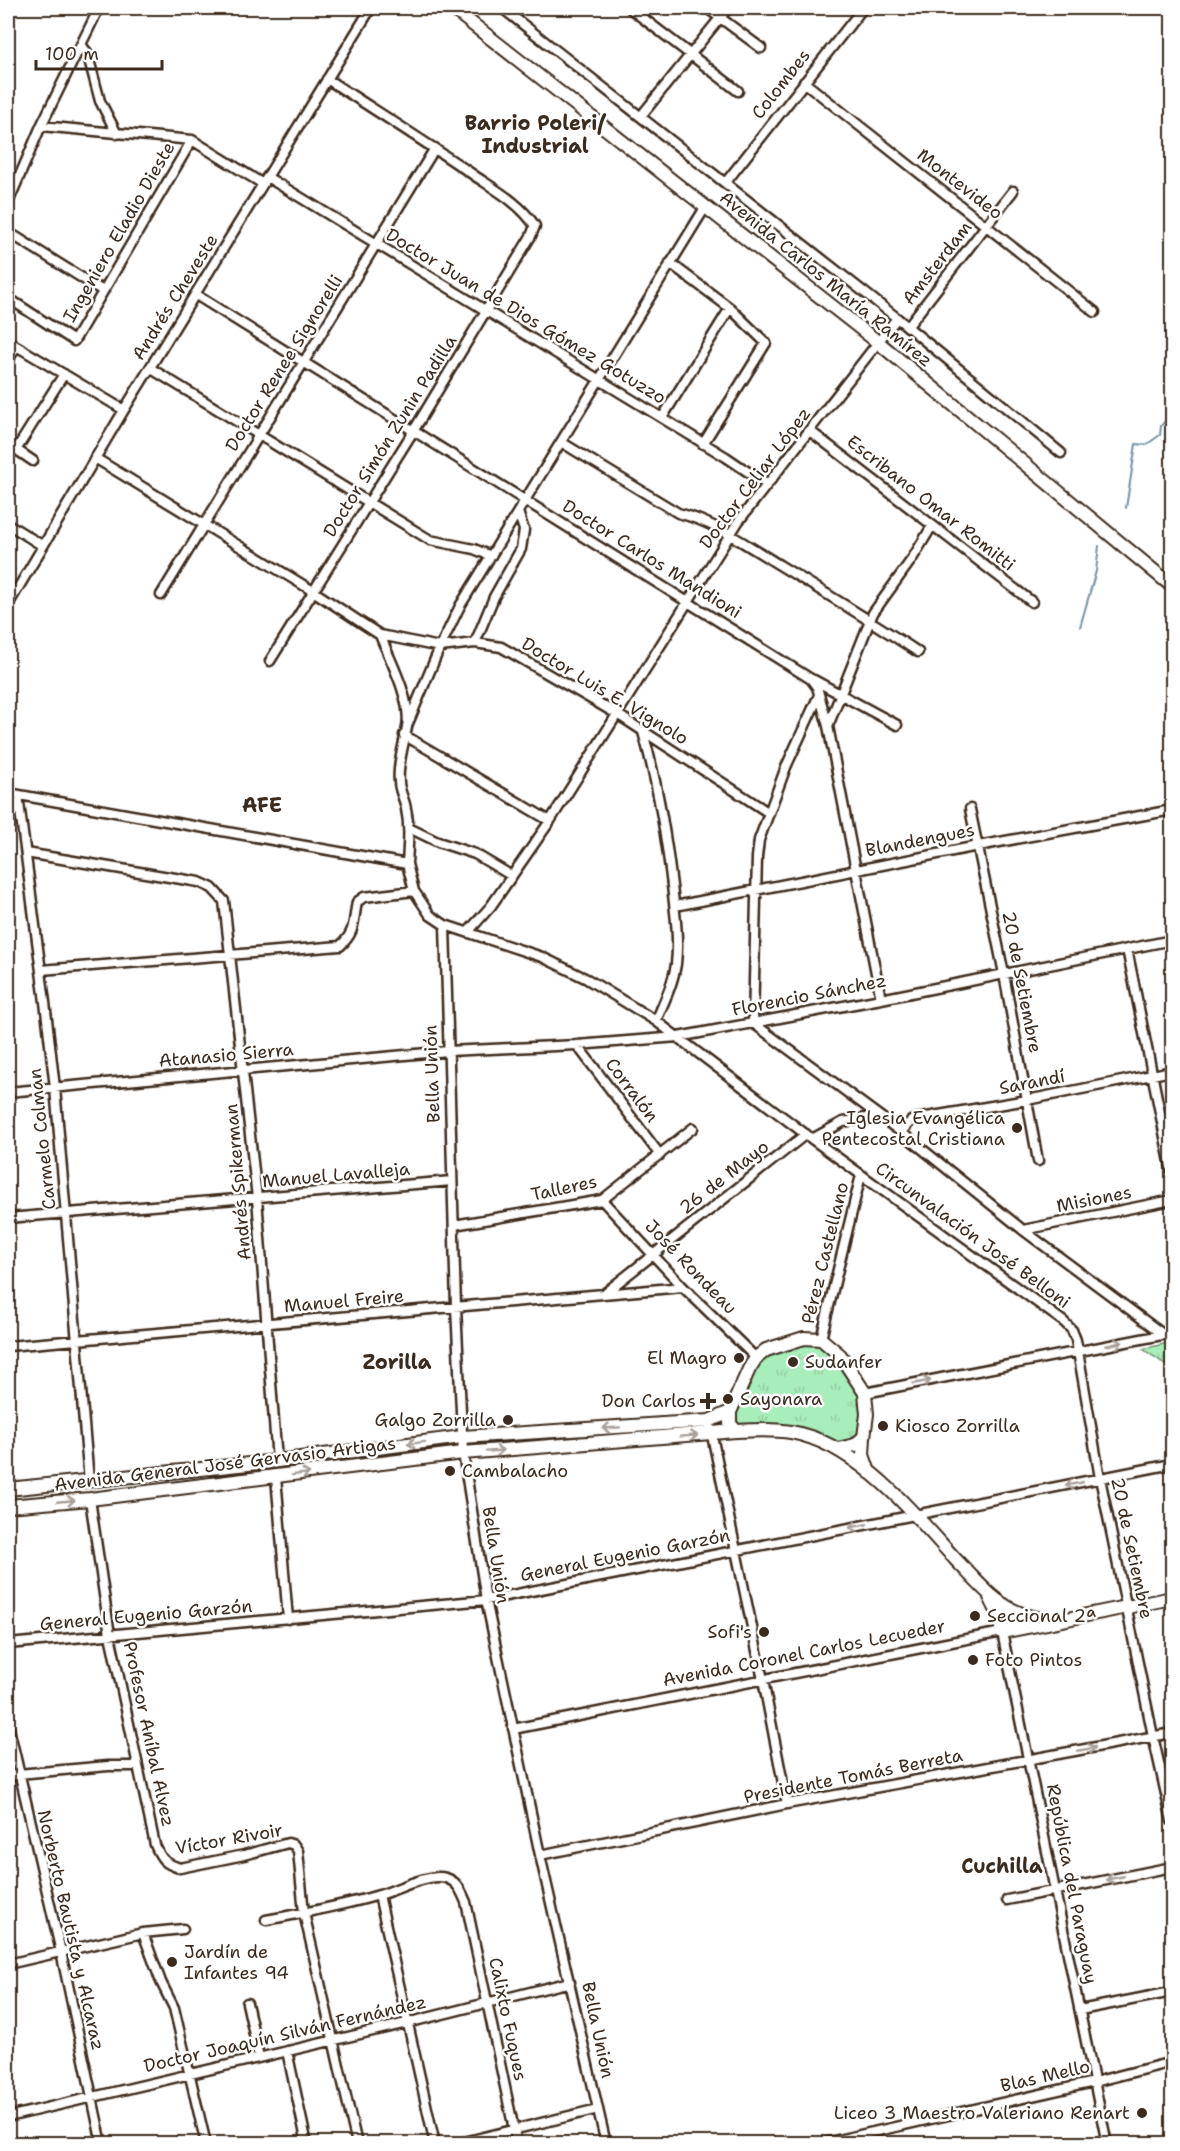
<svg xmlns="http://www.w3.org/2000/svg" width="1180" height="2151" font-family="'Shantell Sans',sans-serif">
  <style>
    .park { fill: url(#park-tufts); stroke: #728c6c; stroke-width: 1.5 }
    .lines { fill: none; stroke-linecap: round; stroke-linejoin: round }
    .stream { stroke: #7393a3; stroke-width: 2 }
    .street-casing { stroke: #3b2a1e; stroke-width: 13 }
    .secondary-casing { stroke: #3b2a1e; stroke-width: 16 }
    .street { stroke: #fff; stroke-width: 8 }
    .secondary { stroke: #fff; stroke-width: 12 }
    .oneway { stroke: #a79f9a }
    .poi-dot { fill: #3b2a1e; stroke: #fff; stroke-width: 2 }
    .labels { text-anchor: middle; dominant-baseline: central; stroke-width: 5; stroke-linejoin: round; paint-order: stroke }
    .street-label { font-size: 18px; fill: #3b2a1e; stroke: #fff }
    .poi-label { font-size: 18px; fill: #3b2a1e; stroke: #fff; text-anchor: start }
    .neighbourhood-label { font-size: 20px; font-weight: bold; fill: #3b2a1e; stroke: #fff }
  </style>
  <defs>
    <pattern id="park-tufts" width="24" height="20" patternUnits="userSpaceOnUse" patternTransform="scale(1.5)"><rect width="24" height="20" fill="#a8eeba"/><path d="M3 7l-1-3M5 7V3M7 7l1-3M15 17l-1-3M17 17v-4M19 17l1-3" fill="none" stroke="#92cc9f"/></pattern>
  </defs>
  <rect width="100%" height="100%" fill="#fff"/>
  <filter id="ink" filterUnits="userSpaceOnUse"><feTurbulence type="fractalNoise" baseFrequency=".0167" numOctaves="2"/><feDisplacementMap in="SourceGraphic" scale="12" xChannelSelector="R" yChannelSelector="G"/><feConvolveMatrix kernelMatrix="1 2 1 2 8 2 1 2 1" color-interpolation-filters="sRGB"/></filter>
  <g filter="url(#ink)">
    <path class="park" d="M1172 1342V1369L1143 1349Z
      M810 1344C826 1345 833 1355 842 1368 856 1387 863 1395 860 1419 859 1428 858 1434 853 1441L837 1444 738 1427 732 1420C741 1401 751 1366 769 1356 781 1349 796 1347 810 1344Z"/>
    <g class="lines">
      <path class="stream" d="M1126 508 1136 444 1146 445 1160 435 1161 426 1172 413
        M1080 627 1096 571 1099 546"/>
      <defs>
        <path id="street" d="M502 8 897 318 1061 453
          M707 8 761 48
          M631 9 738 91
          M81 45 87 52 100 101 117 134
          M804 82 1095 312
          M641 116 728 8
          M41 126 192 140 263 184
          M267 177 726 457 766 484
          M726 182 863 8
          M8 203 41 126 99 8
          M8 232 103 291
          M670 263 730 308 766 343 703 444
          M196 295 811 679 817 687 828 726 881 999
          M8 298 74 341 192 140
          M908 326 1013 191
          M8 341 124 410
          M8 361 16 346
          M150 368 430 540 474 549 491 556
          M662 418 730 308
          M810 431 1032 602
          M561 442 678 513C715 522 748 546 781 566 827 594 873 622 918 652
          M8 444 33 461
          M16 450 64 374
          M95 458 313 591 380 635 440 647 475 643 501 647 617 714 769 813 759 840 757 857 753 1023
          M8 524 43 546
          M161 595 435 148
          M8 605 124 410 371 8
          M380 635C390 660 412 700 407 727 404 744 397 765 399 782 399 791 405 800 406 809 410 827 408 845 407 864
          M475 643 494 597 521 549 524 530 518 512
          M270 661 414 430 531 236 535 226C521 204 496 190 475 176 426 142 376 111 327 79
          M814 680 897 725
          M407 726 440 647 460 606 706 206
          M828 726 873 613 912 559 932 526
          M643 732C657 782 666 835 672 886 675 912 679 938 676 964 673 984 664 1002 656 1021
          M404 735 550 821
          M8 793 407 864 414 891 430 915 445 925 542 957 587 979 656 1021 812 1139 1064 1322 1072 1330 1076 1340 1100 1478 1153 1736 1172 1821
          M18 795 45 1002 55 1088 89 1481
          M970 809 1004 974 1038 1161
          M769 813 786 767 819 695
          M409 828 438 842 475 854 512 876
          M26 853 199 882 212 888 224 901 257 1198 277 1461
          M675 906 978 846 1172 810
          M445 925 456 1307 463 1453 486 1600 540 1855 606 2144
          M468 932 491 906 550 821 738 522 897 318
          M1127 949 1172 1172
          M41 970 340 946C356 932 353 921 357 902L364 897 414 891
          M753 1023 901 1132 1023 1230 1164 1335
          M577 1045 660 1155
          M8 1092 448 1051 577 1045 678 1037 881 999 1172 940
          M901 1132 911 1121 915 1119 1027 1100 1172 1071
          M812 1139 843 1122 878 1116
          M602 1200 683 1287 756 1358
          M8 1218 452 1181
          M454 1225 602 1200 693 1128
          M1023 1230 1172 1200
          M606 1292 806 1134
          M821 1339 861 1175
          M8 1346 683 1287
          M865 1393 1172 1333
          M709 1421 763 1680 787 1804
          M276 1477 288 1619
          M90 1499 110 1635 155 1845C161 1859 165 1864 180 1868L244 1855 288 1843 294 1845 298 1851 304 1913 357 2144
          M8 1644 486 1600 1172 1464
          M8 1724 61 1952 102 2144
          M513 1729 1002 1632 1107 2144
          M8 1777 18 1774 108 1766H138
          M540 1855 787 1804 1172 1733
          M379 1895 435 2144
          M1007 1900 1172 1867
          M266 1920C304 1913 342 1906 379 1895 397 1890 428 1873 446 1878 458 1882 461 1891 466 1902L517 2144
          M143 1933 161 1982 174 2008 206 2144
          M8 1964 143 1933 183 1929
          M247 2003 259 2057
          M1080 2010 1172 1992
          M287 2051 307 2144
          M8 2117 407 2023 570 1982
          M1171 2140 1172 2139
          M456 2144 598 2109
          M820 2144 1094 2082 1172 2062"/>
        <path id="secondary" d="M452 8 879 343 1172 586
          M736 1431 730 1424V1412L749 1369 756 1358 766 1350 804 1338 821 1339 840 1355 865 1393 867 1414 864 1437 855 1445 838 1449
          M864 1437 863 1455 869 1472
          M8 1489 277 1461 462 1437 709 1421 730 1412
          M8 1506 90 1499 463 1453 736 1431C755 1430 773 1429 791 1432 858 1444 913 1513 957 1561 975 1579 992 1601 1015 1611 1026 1616 1039 1618 1050 1621
          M990 1597 998 1613 1002 1632 1172 1598"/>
      </defs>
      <use href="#street" class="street-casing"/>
      <use href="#secondary" class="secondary-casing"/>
      <use href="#street" class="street"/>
      <use href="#secondary" class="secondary"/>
    </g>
    <defs><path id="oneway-shaft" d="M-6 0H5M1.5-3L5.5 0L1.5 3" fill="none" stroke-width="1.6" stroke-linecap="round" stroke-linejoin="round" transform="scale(1.5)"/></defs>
    <g class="oneway">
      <use href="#oneway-shaft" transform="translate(1114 1344) rotate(-12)"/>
      <use href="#oneway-shaft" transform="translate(922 1382) rotate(-11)"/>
      <use href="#oneway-shaft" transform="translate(611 1428) rotate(176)"/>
      <use href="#oneway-shaft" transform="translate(689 1436) rotate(-4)"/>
      <use href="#oneway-shaft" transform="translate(416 1443) rotate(173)"/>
      <use href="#oneway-shaft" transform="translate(495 1451) rotate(-4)"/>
      <use href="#oneway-shaft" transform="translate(301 1474) rotate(-7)"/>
      <use href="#oneway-shaft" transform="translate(1074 1484) rotate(169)"/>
      <use href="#oneway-shaft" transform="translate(66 1501) rotate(-5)"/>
      <use href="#oneway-shaft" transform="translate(858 1526) rotate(169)"/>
      <use href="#oneway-shaft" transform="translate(1087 1749) rotate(-11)"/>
      <use href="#oneway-shaft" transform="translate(1115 1878) rotate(169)"/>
    </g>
  </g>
  <g class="poi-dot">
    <circle cx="1017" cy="1128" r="6"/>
    <circle cx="739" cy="1358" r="6"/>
    <circle cx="793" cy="1362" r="6"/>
    <circle cx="728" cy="1399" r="6"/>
    <path d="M705 1392h6v6h6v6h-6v6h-6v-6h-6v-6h6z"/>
    <circle cx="508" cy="1420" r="6"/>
    <circle cx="883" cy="1426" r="6"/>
    <circle cx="450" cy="1471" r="6"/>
    <circle cx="975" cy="1616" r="6"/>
    <circle cx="764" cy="1632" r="6"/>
    <circle cx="973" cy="1660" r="6"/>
    <circle cx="172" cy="1962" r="6"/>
    <circle cx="1142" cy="2113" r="6"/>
  </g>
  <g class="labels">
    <g class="street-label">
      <text transform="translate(781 84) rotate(-52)">Colombes</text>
      <text transform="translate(960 184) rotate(38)">Montevideo</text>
      <text transform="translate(119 232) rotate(-60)">Ingeniero Eladio Dieste</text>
      <text transform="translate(937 263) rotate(-52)">Amsterdam</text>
      <text transform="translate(826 279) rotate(39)">Avenida Carlos María Ramírez</text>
      <text transform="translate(175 297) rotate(-58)">Andrés Cheveste</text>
      <text transform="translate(526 316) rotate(31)">Doctor Juan de Dios Gómez Gotuzzo</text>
      <text transform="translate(284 363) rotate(-58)">Doctor Renee Signorelli</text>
      <text transform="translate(390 436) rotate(-58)">Doctor Simón Zunin Padilla</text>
      <text transform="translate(755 478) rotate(-53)">Doctor Celiar López</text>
      <text transform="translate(931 503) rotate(38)">Escribano Omar Romitti</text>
      <text transform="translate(652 559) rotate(32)">Doctor Carlos Mandioni</text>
      <text transform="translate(605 691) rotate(31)">Doctor Luis E. Vignolo</text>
      <text transform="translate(920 840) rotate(-11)">Blandengues</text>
      <text transform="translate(1022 982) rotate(79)">20 de Setiembre</text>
      <text transform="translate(809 995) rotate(-11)">Florencio Sánchez</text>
      <text transform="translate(226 1055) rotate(-5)">Atanasio Sierra</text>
      <text transform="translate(432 1074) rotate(-92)">Bella Unión</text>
      <text transform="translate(1032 1082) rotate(-11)">Sarandí</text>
      <text transform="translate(632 1090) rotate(53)">Corralón</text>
      <text transform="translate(42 1139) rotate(-96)">Carmelo Colman</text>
      <text transform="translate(336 1175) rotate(-5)">Manuel Lavalleja</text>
      <text transform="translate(724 1177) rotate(-38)">26 de Mayo</text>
      <text transform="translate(238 1182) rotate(-95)">Andrés Spikerman</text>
      <text transform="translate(564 1188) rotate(-12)">Talleres</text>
      <text transform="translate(1094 1199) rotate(-11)">Misiones</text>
      <text transform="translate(973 1235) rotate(36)">Circunvalación José Belloni</text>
      <text transform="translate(825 1253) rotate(-76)">Pérez Castellano</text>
      <text transform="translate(691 1267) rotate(46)">José Rondeau</text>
      <text transform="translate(344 1301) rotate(-5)">Manuel Freire</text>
      <text transform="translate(225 1464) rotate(-7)">Avenida General José Gervasio Artigas</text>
      <text transform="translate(1132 1548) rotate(78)">20 de Setiembre</text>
      <text transform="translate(496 1555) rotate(81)">Bella Unión</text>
      <text transform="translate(625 1555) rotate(-11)">General Eugenio Garzón</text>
      <text transform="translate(146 1615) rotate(-5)">General Eugenio Garzón</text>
      <text transform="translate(804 1653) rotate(-11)">Avenida Coronel Carlos Lecueder</text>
      <text transform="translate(149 1734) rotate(78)">Profesor Aníbal Alvez</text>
      <text transform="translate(853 1776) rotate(-11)">Presidente Tomás Berreta</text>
      <text transform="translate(229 1839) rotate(-10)">Víctor Rivoir</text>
      <text transform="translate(1072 1884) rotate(79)">República del Paraguay</text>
      <text transform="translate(71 1930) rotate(77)">Norberto Bautista y Alcaraz</text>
      <text transform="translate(508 2019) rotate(78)">Calixto Fuques</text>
      <text transform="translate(598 2030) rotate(78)">Bella Unión</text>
      <text transform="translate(285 2034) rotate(-13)">Doctor Joaquín Silván Fernández</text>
      <text transform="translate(1045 2076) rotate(-13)">Blas Mello</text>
    </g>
    <g class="poi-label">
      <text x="1005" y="1118" text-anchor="end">Iglesia Evangélica<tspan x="1005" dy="21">Pentecostal Cristiana</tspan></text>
      <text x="727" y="1358" text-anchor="end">El Magro</text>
      <text x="805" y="1362">Sudanfer</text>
      <text x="740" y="1399">Sayonara</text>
      <text x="696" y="1401" text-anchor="end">Don Carlos</text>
      <text x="496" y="1420" text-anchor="end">Galgo Zorrilla</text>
      <text x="895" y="1426">Kiosco Zorrilla</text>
      <text x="462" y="1471">Cambalacho</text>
      <text x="987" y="1616">Seccional 2ª</text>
      <text x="752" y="1632" text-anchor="end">Sofi's</text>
      <text x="985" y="1660">Foto Pintos</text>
      <text x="184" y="1952">Jardín de<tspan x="184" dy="21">Infantes 94</tspan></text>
      <text x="1130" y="2113" text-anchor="end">Liceo 3 Maestro Valeriano Renart</text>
    </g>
    <g class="neighbourhood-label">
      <text x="535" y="123">Barrio Poleri/<tspan x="535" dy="23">Industrial</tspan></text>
      <text x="262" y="805">AFE</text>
      <text x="397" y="1362">Zorilla</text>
      <text x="1002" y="1866">Cuchilla</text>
    </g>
  </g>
  <rect width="1180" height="2151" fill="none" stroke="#fff" stroke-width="30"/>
  <rect x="15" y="15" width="1150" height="2121" fill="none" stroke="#3b2a1e" stroke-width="2" filter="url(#ink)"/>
  <path d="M36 60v9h126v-9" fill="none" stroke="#3b2a1e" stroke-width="3"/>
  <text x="45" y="60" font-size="18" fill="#3b2a1e" stroke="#ffffff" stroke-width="4.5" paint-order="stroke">100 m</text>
</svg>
